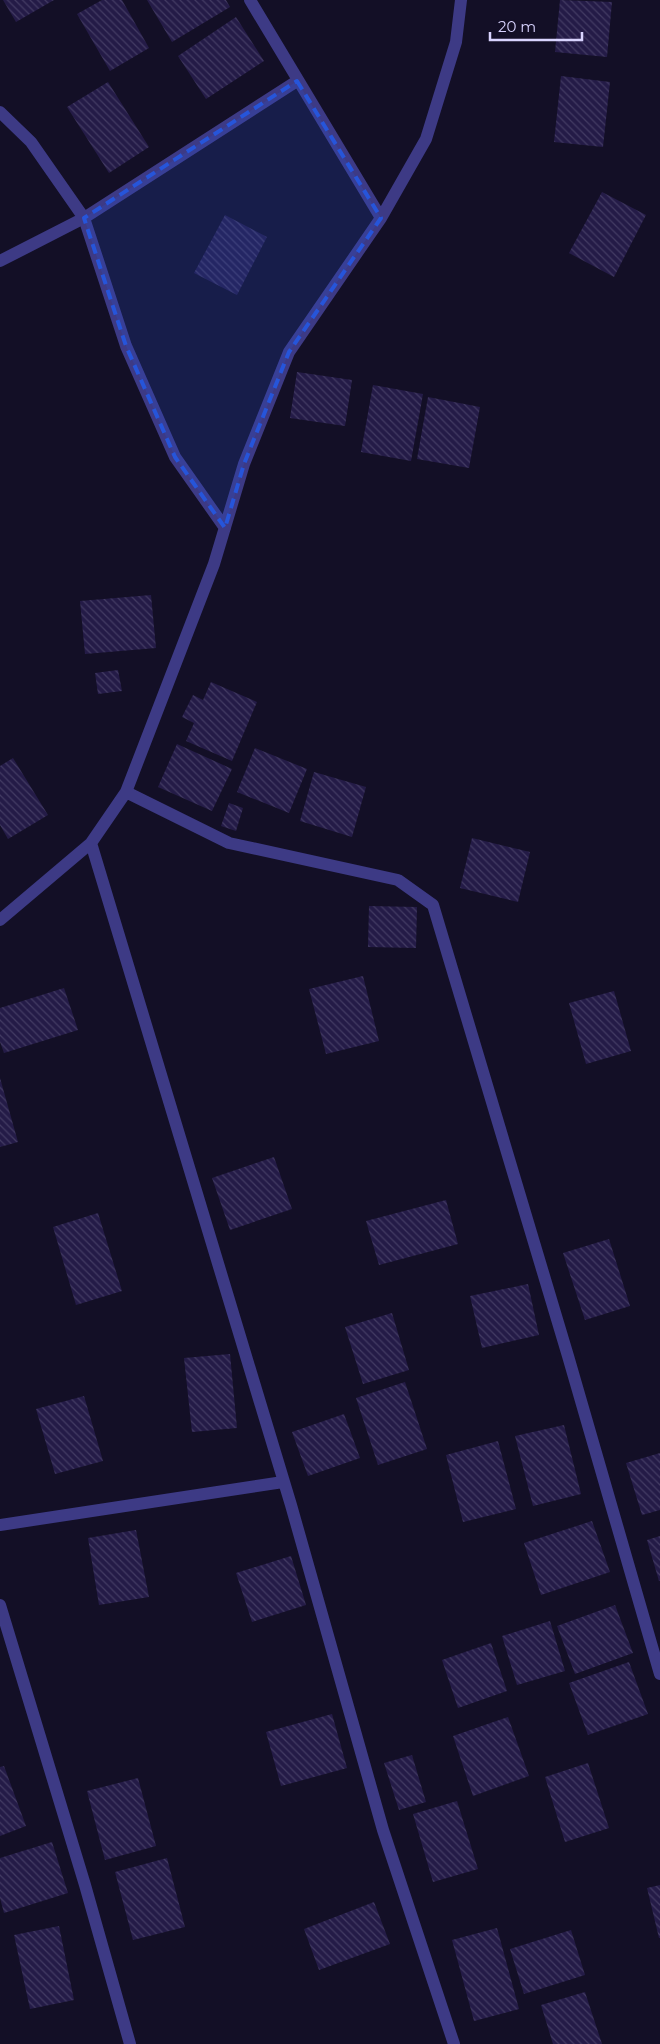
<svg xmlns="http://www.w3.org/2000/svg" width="660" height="2044" font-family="Montserrat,sans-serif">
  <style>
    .building { fill: url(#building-back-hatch) }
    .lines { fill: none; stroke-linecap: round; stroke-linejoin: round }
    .minor { stroke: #3d3a85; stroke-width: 12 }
    .marked { fill: #2655da; fill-opacity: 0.2; stroke: #2655da; stroke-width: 4; stroke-dasharray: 10 6; stroke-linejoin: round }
  </style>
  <defs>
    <pattern id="building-back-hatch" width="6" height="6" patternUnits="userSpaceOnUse" patternTransform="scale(1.25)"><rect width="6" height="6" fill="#241b47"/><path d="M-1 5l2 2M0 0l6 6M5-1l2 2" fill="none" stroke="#433b63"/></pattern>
  </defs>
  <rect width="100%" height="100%" fill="#130f26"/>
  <path class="building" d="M3 0H54L16 22Z
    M102 0H122L149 48 110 71 77 14Z
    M147 0H226L230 7 172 42Z
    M560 0 612 2 607 57 555 52Z
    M236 17 264 61 206 99 178 56Z
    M561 76 610 82 603 147 554 142Z
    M108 82 149 147 109 173 67 107Z
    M602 192 646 215 614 277 569 253Z
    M225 215 267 237 237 295 194 273Z
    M297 372 352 380 345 426 290 418Z
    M373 385 423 394 411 461 361 452Z
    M428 397 480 407 469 468 417 459Z
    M151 595 156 648 85 654 80 601Z
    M118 670 122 691 98 694 95 673Z
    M211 682 257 702 232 761 186 741 194 723 182 717 193 695 203 700Z
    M177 744 232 769 212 811 158 787Z
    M255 748 307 769 289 813 237 792Z
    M13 758 48 815 8 839 0 825V766Z
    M314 772 366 787 352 837 300 821Z
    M229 803 243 808 236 831 221 826Z
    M472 838 530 852 518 902 460 888Z
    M369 906 417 907 416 948 368 947Z
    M363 976 379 1041 326 1054 309 989Z
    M64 988 78 1030 4 1053 0 1042V1008Z
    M614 991 631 1051 586 1064 569 1003Z
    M0 1078 18 1142 0 1147Z
    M274 1157 292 1209 230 1230 212 1178Z
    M446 1200 458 1244 379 1265 366 1221Z
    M98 1213 122 1291 76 1305 53 1227Z
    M609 1239 630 1306 585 1320 563 1253Z
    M528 1284 539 1335 482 1348 470 1296Z
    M392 1313 409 1370 363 1384 345 1327Z
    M230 1354 237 1428 192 1432 184 1358Z
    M405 1382 427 1449 378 1465 356 1398Z
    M84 1396 103 1461 55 1474 36 1409Z
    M344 1414 360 1458 308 1476 292 1432Z
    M564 1425 581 1494 533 1506 515 1436Z
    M498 1441 516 1509 463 1522 446 1455Z
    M660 1453V1510L642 1515 626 1463Z
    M592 1521 610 1572 541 1595 524 1543Z
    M136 1530 149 1597 99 1605 88 1538Z
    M660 1536V1581H659L647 1540Z
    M291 1556 306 1605 252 1622 236 1573Z
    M615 1605 633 1653 575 1674 557 1626Z
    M550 1621 565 1671 517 1685 502 1636Z
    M491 1643 507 1691 458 1708 442 1660Z
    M629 1662 648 1714 588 1735 569 1683Z
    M332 1714 347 1768 281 1786 266 1732Z
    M508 1717 529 1776 473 1796 453 1736Z
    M412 1755 426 1802 399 1810 384 1763Z
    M588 1763 609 1828 565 1842 545 1777Z
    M4 1766 26 1826 0 1836V1767Z
    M138 1778 156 1846 105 1860 87 1791Z
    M457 1801 478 1869 433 1882 413 1814Z
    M52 1842 68 1893 4 1913 0 1898V1858Z
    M167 1858 185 1927 133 1940 115 1872Z
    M660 1885V1938H659L647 1888Z
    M374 1902 390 1944 319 1970 304 1929Z
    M59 1926 74 2000 30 2009 14 1935Z
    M497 1928 519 2009 474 2021 452 1940Z
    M571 1930 585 1975 524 1994 510 1949Z
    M585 1992 602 2044H553L541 2005Z"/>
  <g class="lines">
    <path class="minor" d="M250 0 381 218
      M0 112 31 142 84 218 126 346 175 457 225 528
      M0 261 84 218 297 81
      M126 792 229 843 398 880 433 905 568 1356 660 1674
      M91 843 291 1505 383 1830 454 2044
      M0 920 91 843 126 792 214 564 244 464 289 352 381 218 426 139 456 42 461 0
      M0 1525 283 1482
      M0 1605 85 1885 130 2044"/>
  </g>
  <path class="marked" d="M297 81 381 218 289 352 244 464 225 528 175 457 126 346 84 218Z"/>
  <path d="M490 32v8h92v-8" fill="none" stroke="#d9d4ff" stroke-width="2.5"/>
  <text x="498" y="32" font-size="15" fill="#d9d4ff" stroke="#130f26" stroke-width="4" paint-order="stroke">20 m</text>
</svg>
